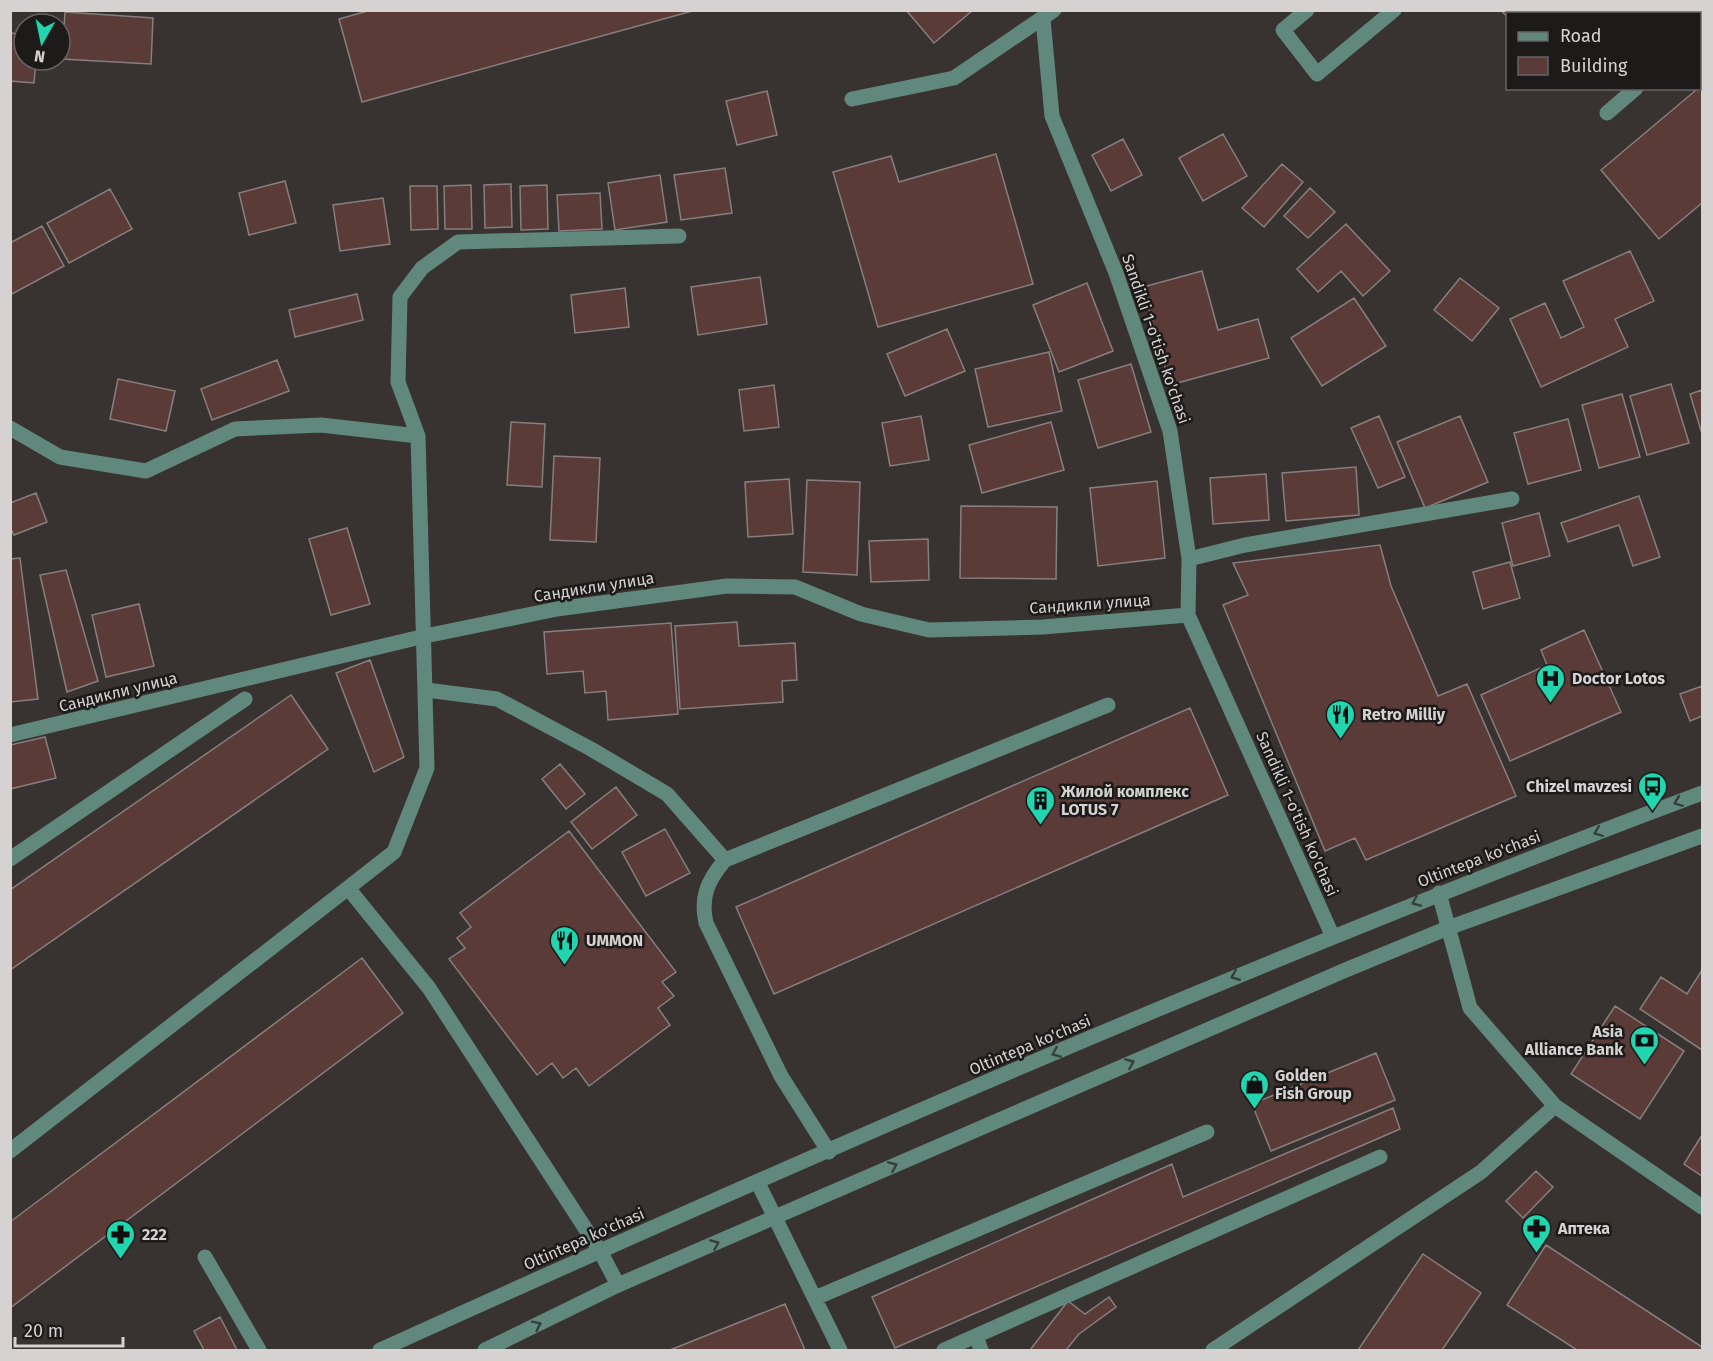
<svg xmlns="http://www.w3.org/2000/svg" width="1713" height="1361" font-family="'Fira Sans',sans-serif">
  <style>
    .building { fill: #5a3b38; stroke: #867f7e; stroke-width: 1.5 }
    .lines { fill: none; stroke-linecap: round; stroke-linejoin: round }
    .minor { stroke: #61887c; stroke-width: 15 }
    .oneway { stroke: #35403c }
    .labels { text-anchor: middle; dominant-baseline: central; stroke-width: 5; stroke-linejoin: round; paint-order: stroke }
    .street-label { font-size: 16px; fill: #d6d2d2; stroke: #1d1a1a }
    .poi-label { font-size: 16px; font-weight: bold; fill: #d6d2d2; stroke: #1d1a1a; text-anchor: start }
  </style>
  <rect width="100%" height="100%" fill="#383231"/>
  <path class="building" d="M371 10H696L362 102 339 19Z
    M906 10H973L934 43Z
    M1501 10H1549L1545 14H1508V18Z
    M65 12 153 18 151 64 62 59Z
    M10 33 24 34V60H36L34 83 10 81Z
    M1702 85V203L1659 239 1601 170Z
    M767 91 777 135 737 145 726 101Z
    M1223 134 1247 176 1203 201 1179 158Z
    M1123 139 1142 175 1111 191 1092 155Z
    M996 154 1033 284 878 327 833 172 891 156 899 182Z
    M1282 164 1303 182 1264 227 1242 208Z
    M725 168 732 213 681 220 674 175Z
    M660 175 667 222 615 230 608 183Z
    M285 181 296 223 249 235 239 193Z
    M511 184 512 227 485 228 484 185Z
    M471 185 472 229H445L444 186Z
    M547 185 548 229 521 230 520 186Z
    M410 186H437L438 229 411 230Z
    M1310 188 1335 212 1308 238 1284 216Z
    M110 189 132 229 69 263 47 223Z
    M600 193 602 229 559 231 557 195Z
    M383 198 390 244 340 251 333 205Z
    M1346 224 1390 271 1363 296 1341 271 1318 292 1297 269Z
    M42 226 64 266 10 295V243Z
    M1630 251 1654 301 1615 319 1628 347 1541 387 1510 319 1545 303 1561 338 1584 327 1563 281Z
    M1202 271 1218 330 1258 319 1269 358 1170 385 1143 287Z
    M760 277 767 324 698 335 691 287Z
    M1460 278 1499 308 1472 341 1434 310Z
    M1087 283 1113 351 1059 372 1033 305Z
    M625 288 629 327 575 333 571 295Z
    M357 294 363 320 295 337 289 310Z
    M1354 298 1386 346 1322 386 1291 338Z
    M947 329 965 371 905 396 887 354Z
    M1049 352 1062 411 988 427 975 369Z
    M277 360 289 391 212 420 201 389Z
    M1131 364 1151 432 1098 448 1078 380Z
    M118 379 175 391 166 431 110 419Z
    M1671 384 1689 443 1647 455 1630 396Z
    M774 385 779 427 744 431 739 390Z
    M1702 390V434L1690 394Z
    M1622 394 1640 457 1599 468 1582 405Z
    M921 416 929 460 890 466 882 423Z
    M1379 416 1405 477 1378 488 1351 428Z
    M1460 416 1488 482 1425 508 1397 442Z
    M1568 419 1581 470 1528 484 1514 433Z
    M511 422 545 424 542 487 507 485Z
    M1051 422 1064 470 982 493 969 445Z
    M554 456 600 458 596 542 550 540Z
    M1356 467 1359 515 1286 521 1282 473Z
    M1266 474 1269 520 1213 524 1210 478Z
    M789 479 793 534 748 537 745 482Z
    M807 480 860 482 857 575 803 572Z
    M1157 481 1165 558 1098 566 1090 488Z
    M36 493 47 522 14 535 10 527V503Z
    M1639 496 1660 557 1633 566 1619 525 1568 542 1561 523Z
    M961 506 1057 507 1056 579 960 578Z
    M1539 513 1550 556 1513 566 1502 523Z
    M347 528 370 604 331 615 309 539Z
    M928 539 929 580 871 582 869 541Z
    M1380 545 1391 586 1438 696 1467 684 1516 796 1366 860 1355 838 1325 851 1223 605 1248 595 1233 563Z
    M20 558 38 699 10 702V559Z
    M1510 562 1520 598 1483 609 1473 572Z
    M66 570 98 681 67 692 40 575Z
    M139 604 154 666 106 677 92 615Z
    M737 622 739 646 795 643 797 680 782 681 783 702 680 709 675 626Z
    M671 623 678 714 608 720 606 691 585 693 583 671 547 674 544 632Z
    M1584 630 1621 712 1510 761 1481 695 1547 665 1541 650Z
    M370 660 404 757 374 772 336 673Z
    M1702 686V716L1690 721 1680 694Z
    M291 695 328 749 10 970V890Z
    M1190 708 1228 795 774 994 736 907Z
    M45 737 56 778 10 789V745Z
    M560 764 585 794 566 809 542 779Z
    M616 787 637 815 592 849 571 822Z
    M665 829 690 873 646 896 622 852Z
    M569 831 676 972 662 982 674 996 658 1008 670 1025 589 1086 576 1068 563 1078 552 1063 537 1075 449 959 465 948 457 938 471 927 460 913Z
    M362 958 403 1013 10 1308V1222Z
    M1702 970V1050L1640 1009 1661 977 1687 994Z
    M1615 1006 1684 1051 1640 1119 1571 1074Z
    M1376 1053 1395 1100 1271 1151 1252 1104Z
    M1393 1108 1400 1129 895 1348 872 1297 1172 1164 1183 1197Z
    M1702 1135V1176L1684 1164Z
    M1536 1171 1553 1187 1523 1218 1506 1201Z
    M1546 1245 1702 1347V1350H1577L1507 1305Z
    M1423 1254 1481 1293 1442 1350H1358Z
    M1109 1297 1116 1307 1079 1334 1066 1350H1030L1068 1301 1085 1314Z
    M785 1304 805 1350H670Z
    M220 1317 237 1350H204L194 1331Z"/>
  <g class="lines">
    <path class="minor" d="M1307 10 1283 30 1317 74 1394 10
      M1043 19 1052 116 1116 273 1170 431 1189 559 1188 615 1333 937
      M1700 36 1702 33
      M852 99 954 78 1054 10
      M1607 113 1636 88
      M10 428 60 457 146 471 235 429 321 425 418 436
      M1189 559 1245 545 1512 499
      M426 690 497 699 591 749 667 794 725 860
      M10 735 425 636 557 609 727 586 795 587 861 614 929 630 1043 627 1188 615
      M10 859 245 699
      M1439 893 1470 1008 1555 1106 1702 1207
      M10 1151 348 888
      M829 1152 781 1076 706 923C700 897 708 880 725 860L1108 705
      M758 1183 840 1350
      M205 1257 259 1350
      M618 1285 600 1251 429 988 348 888 394 852 427 768 418 436 398 382 400 297 422 268 458 242 679 236
      M815 1298 1207 1132
      M976 1336 981 1350
      M380 1350C815 1153 1254 961 1702 793
      M485 1350 618 1285 1348 969 1448 928 1702 836
      M944 1350 1380 1157
      M1213 1350 1481 1172 1555 1106"/>
  </g>
  <defs><path id="oneway-chevron" d="M-2-3.5L2.5 0L-2 3.5" fill="none" stroke-width="1.6" stroke-linecap="round" stroke-linejoin="round" transform="scale(1.5)"/></defs>
  <g class="oneway">
    <use href="#oneway-chevron" transform="translate(1678 802) rotate(159)"/>
    <use href="#oneway-chevron" transform="translate(1598 832) rotate(159)"/>
    <use href="#oneway-chevron" transform="translate(1416 902) rotate(157)"/>
    <use href="#oneway-chevron" transform="translate(1235 976) rotate(158)"/>
    <use href="#oneway-chevron" transform="translate(1056 1053) rotate(157)"/>
    <use href="#oneway-chevron" transform="translate(1130 1063) rotate(-23)"/>
    <use href="#oneway-chevron" transform="translate(893 1166) rotate(-23)"/>
    <use href="#oneway-chevron" transform="translate(715 1244) rotate(-23)"/>
    <use href="#oneway-chevron" transform="translate(537 1325) rotate(-26)"/>
  </g>
  <defs>
    <symbol id="hospital-pin" viewBox="-11 -11 22 30"><path d="M0 17L-7.5 6A9.5 9.5 0 1 1 7.5 6Z" fill="#22d5af" stroke="#1d1a1a"/><path d="M-5-5h3v3.5h4V-5h3V5h-3V1.5h-4V5h-3Z" fill="#111"/></symbol>
    <symbol id="restaurant-pin" viewBox="-11 -11 22 30"><path d="M0 17L-7.5 6A9.5 9.5 0 1 1 7.5 6Z" fill="#22d5af" stroke="#1d1a1a"/><path d="M-5-6h1v4h1v-4h1v4h1v-4h1v5L-1.5 .5V6h-2V.5L-5-1ZM5-6V6H3V1.5H1.5Q1.5-4 5-6Z" fill="#111"/></symbol>
    <symbol id="bus-pin" viewBox="-11 -11 22 30"><path d="M0 17L-7.5 6A9.5 9.5 0 1 1 7.5 6Z" fill="#22d5af" stroke="#1d1a1a"/><path d="M-5-6H5V4H4V6H2V4H-2V6H-4V4H-5ZM-3.5-4V0h7V-4ZM-3.5 1.2v1.5H-2V1.2ZM2 1.2v1.5H3.5V1.2Z" fill="#111"/></symbol>
    <symbol id="building-pin" viewBox="-11 -11 22 30"><path d="M0 17L-7.5 6A9.5 9.5 0 1 1 7.5 6Z" fill="#22d5af" stroke="#1d1a1a"/><path d="M-4-6H4V6H1V3H-1V6H-4ZM-2.5-4.3h1.7v1.8h-1.7ZM.8-4.3h1.7v1.8H.8ZM-2.5-1h1.7V.8h-1.7ZM.8-1h1.7V.8H.8Z" fill="#111"/></symbol>
    <symbol id="bank-pin" viewBox="-11 -11 22 30"><path d="M0 17L-7.5 6A9.5 9.5 0 1 1 7.5 6Z" fill="#22d5af" stroke="#1d1a1a"/><path d="M-6-4H6V4H-6ZM0-2.3a2.3 2.3 0 1 0 0 4.6a2.3 2.3 0 1 0 0-4.6Z" fill="#111"/></symbol>
    <symbol id="shop-pin" viewBox="-11 -11 22 30"><path d="M0 17L-7.5 6A9.5 9.5 0 1 1 7.5 6Z" fill="#22d5af" stroke="#1d1a1a"/><path d="M-5-2.5h2.3a2.7 3.5 0 0 1 5.4 0H5L5.5 6h-11ZM-1.5-2.5h3a1.5 2.3 0 0 0-3 0Z" fill="#111"/></symbol>
    <symbol id="pharmacy-pin" viewBox="-11 -11 22 30"><path d="M0 17L-7.5 6A9.5 9.5 0 1 1 7.5 6Z" fill="#22d5af" stroke="#1d1a1a"/><path d="M-2-6h4v4h4v4h-4v4h-4v-4h-4v-4h4Z" fill="#111"/></symbol>
  </defs>
  <g fill-rule="evenodd">
    <use href="#hospital-pin" x="1534" y="662" width="33" height="45"/>
    <use href="#restaurant-pin" x="1324" y="698" width="33" height="45"/>
    <use href="#bus-pin" x="1636" y="770" width="33" height="45"/>
    <use href="#building-pin" x="1024" y="784" width="33" height="45"/>
    <use href="#restaurant-pin" x="548" y="924" width="33" height="45"/>
    <use href="#bank-pin" x="1628" y="1024" width="33" height="45"/>
    <use href="#shop-pin" x="1238" y="1068" width="33" height="45"/>
    <use href="#pharmacy-pin" x="1520" y="1212" width="33" height="45"/>
    <use href="#pharmacy-pin" x="104" y="1218" width="33" height="45"/>
  </g>
  <g class="labels">
    <g class="street-label">
      <text transform="translate(1156 339) rotate(71)">Sandikli 1-o'tish ko'chasi</text>
      <text transform="translate(594 587) rotate(-9)">Сандикли улица</text>
      <text transform="translate(1090 604) rotate(-4)">Сандикли улица</text>
      <text transform="translate(118 692) rotate(-14)">Сандикли улица</text>
      <text transform="translate(1297 814) rotate(66)">Sandikli 1-o'tish ko'chasi</text>
      <text transform="translate(1479 859) rotate(-21)">Oltintepa ko'chasi</text>
      <text transform="translate(1030 1045) rotate(-23)">Oltintepa ko'chasi</text>
      <text transform="translate(584 1239) rotate(-24)">Oltintepa ko'chasi</text>
    </g>
    <g class="poi-label">
      <text x="1572" y="678">Doctor Lotos</text>
      <text x="1362" y="714">Retro Milliy</text>
      <text x="1632" y="786" text-anchor="end">Chizel mavzesi</text>
      <text x="1061" y="791">Жилой комплекс<tspan x="1061" dy="18">LOTUS 7</tspan></text>
      <text x="586" y="940">UMMON</text>
      <text x="1623" y="1031" text-anchor="end">Asia<tspan x="1623" dy="18">Alliance Bank</tspan></text>
      <text x="1275" y="1075">Golden<tspan x="1275" dy="18">Fish Group</tspan></text>
      <text x="1558" y="1228">Аптека</text>
      <text x="142" y="1234">222</text>
    </g>
  </g>
  <rect width="1713" height="1361" fill="none" stroke="#d6d2d2" stroke-width="24"/>
  <rect x="1506" y="12" width="195" height="78" fill="#1d1a1a" stroke="#676464" stroke-width="1.5"/>
  <rect x="1518" y="32" width="30" height="9" fill="#61887c" stroke="#676464" stroke-width="1.5"/>
  <text x="1560" y="42" font-size="18" fill="#d6d2d2">Road</text>
  <rect x="1518" y="57" width="30" height="18" fill="#5a3b38" stroke="#676464" stroke-width="1.5"/>
  <text x="1560" y="72" font-size="18" fill="#d6d2d2">Building</text>
  <g transform="translate(42 42) rotate(189)"><circle r="28" fill="#1d1a1a" stroke="#676464" stroke-width="1.5"/>
  <path d="M0-4.5L10 22L0 15L-10 22Z" fill="#22d5af"/>
  <text y="-9" font-size="16" font-weight="bold" text-anchor="middle" fill="#d6d2d2">N</text>
  </g>
  <path d="M15 1337v9h108v-9" fill="none" stroke="#d6d2d2" stroke-width="3"/>
  <text x="24" y="1337" font-size="18" fill="#d6d2d2" stroke="#1d1a1a" stroke-width="4.5" paint-order="stroke">20 m</text>
</svg>
